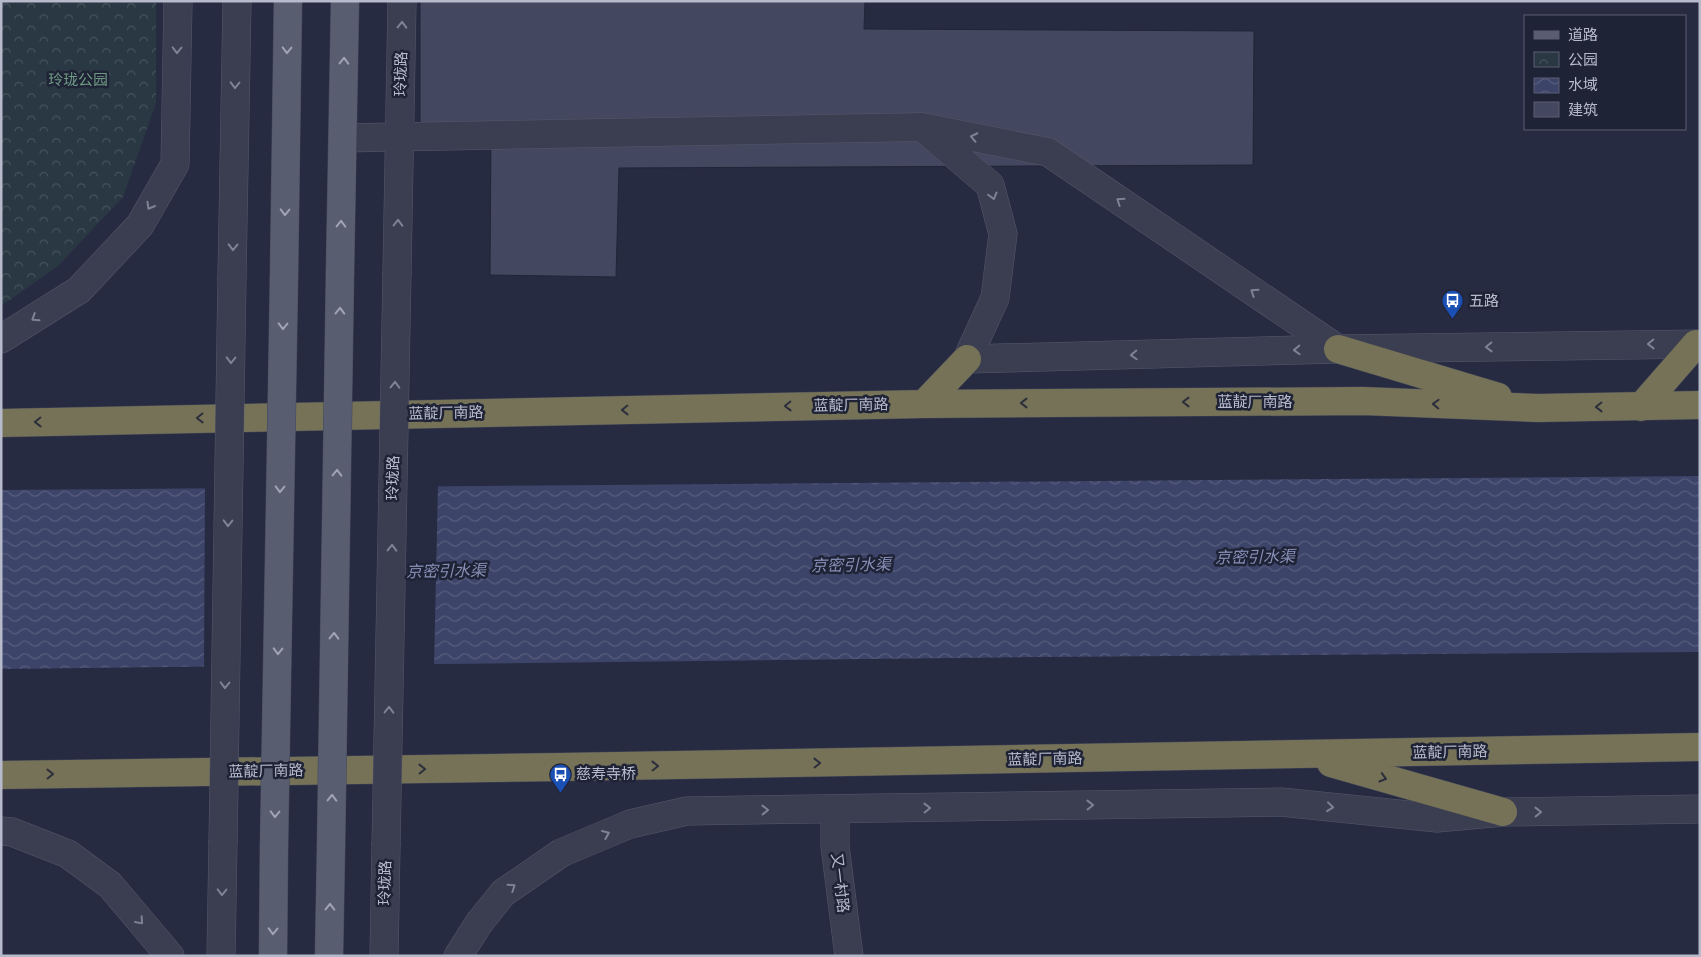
<svg xmlns="http://www.w3.org/2000/svg" width="1701" height="957" font-family="Roboto,'Noto Sans SC',sans-serif">
  <style>
    .park { fill: url(#park-crowns) }
    .water { fill: url(#water-waves) }
    .pier { fill: #272b41 }
    .building { fill: #434860; stroke: #212538 }
    .lines { fill: none; stroke-linecap: round; stroke-linejoin: round }
    .minor-casing { stroke: #55596b; stroke-width: 29 }
    .major-casing { stroke: #44475a; stroke-width: 29 }
    .highway-casing { stroke: #424658; stroke-width: 29 }
    .minor { stroke: #3b3e50; stroke-width: 28 }
    .major { stroke: #595d70; stroke-width: 28 }
    .highway { stroke: #767258; stroke-width: 28 }
    .minor-bridge-casing { stroke: #55596b; stroke-width: 29; stroke-linecap: butt }
    .major-bridge-casing { stroke: #44475a; stroke-width: 29; stroke-linecap: butt }
    .minor-bridge { stroke: #3b3e50; stroke-width: 28 }
    .major-bridge { stroke: #595d70; stroke-width: 28 }
    .oneway { stroke: #7f8294 }
    .oneway2 { stroke: #a0a3b4 }
    .oneway3 { stroke: #2c2f3b }
    .labels { text-anchor: middle; dominant-baseline: central; stroke-width: 5; stroke-linejoin: round; paint-order: stroke }
    .street-label { font-size: 15px; fill: #b7bacb; stroke: #1f2336 }
    .park-label { font-size: 15px; fill: #6f9b84; stroke: #1f2336 }
    .poi-label { font-size: 15px; fill: #b7bacb; stroke: #1f2336; text-anchor: start }
    .water-label { font-size: 16px; font-style: italic; fill: #878fb6; stroke: #1f2336 }
  </style>
  <defs>
    <pattern id="park-crowns" width="20" height="18" patternUnits="userSpaceOnUse" patternTransform="scale(1.25)"><rect width="20" height="18" fill="#293842"/><path d="M2 6a3 3 0 1 1 6 0M12 15a3 3 0 1 1 6 0" fill="none" stroke="#46535c"/></pattern>
    <pattern id="water-waves" width="16" height="10" patternUnits="userSpaceOnUse" patternTransform="scale(1.25)"><rect width="16" height="10" fill="#3d4469"/><path d="M0 5q4-4 8 0t8 0" fill="none" stroke="#575d7d"/></pattern>
  </defs>
  <rect width="100%" height="100%" fill="#272b41"/>
  <path class="park" d="M1 1H156V103L123 197 58 266 1 306Z"/>
  <path class="water" d="M1700 476V652L1041 657 1 669V490Z"/>
  <path class="pier" d="M438 484 434 667 204 670 205 486Z"/>
  <path class="building" d="M420 1H865L864 29 1254 31 1253 165 619 168 616 277 490 275 491 130H420Z"/>
  <g class="lines">
    <defs>
      <path id="minor" d="M923 128 990 185 1003 234 995 298 967 359 1338 349 1700 344
        M343 138 922 127 1048 152 1338 349
        M397 272 402 1
        M232 276 237 1
        M1 339 79 290 140 225 175 164 178 1
        M835 809V846L849 956
        M1 831 12 832 68 854 110 885 170 956
        M561 853 630 824 687 811 1281 802 1437 818 1503 812 1700 809
        M221 956 223 843
        M384 956 386 846
        M458 956 479 923"/>
      <path id="major" d="M340 272 345 1
        M284 277 288 1
        M273 956 274 847
        M329 956 331 847"/>
      <path id="highway" d="M1338 349 1498 397
        M924 404 967 359
        M1641 407 1696 344
        M1 423 924 404 1363 401 1538 408 1700 405
        M1331 763 1503 812
        M1 775 561 767 1700 747"/>
    </defs>
    <use href="#minor" class="minor-casing"/>
    <use href="#major" class="major-casing"/>
    <use href="#highway" class="highway-casing"/>
    <use href="#minor" class="minor"/>
    <use href="#major" class="major"/>
    <use href="#highway" class="highway"/>
    <defs>
      <path id="minor-bridge" d="M223 843 232 276
        M386 846 397 272
        M479 923 503 893 561 853"/>
      <path id="major-bridge" d="M274 847 284 277
        M331 847 340 272"/>
    </defs>
    <use href="#minor-bridge" class="minor-bridge-casing"/>
    <use href="#major-bridge" class="major-bridge-casing"/>
    <use href="#minor-bridge" class="minor-bridge"/>
    <use href="#major-bridge" class="major-bridge"/>
  </g>
  <defs><path id="oneway-chevron" d="M-2-3.5L2.5 0L-2 3.5" fill="none" stroke-width="1.6" stroke-linecap="round" stroke-linejoin="round" transform="scale(1.25)"/></defs>
  <g class="oneway">
    <use href="#oneway-chevron" transform="translate(402 25) rotate(-89)"/>
    <use href="#oneway-chevron" transform="translate(177 50) rotate(91)"/>
    <use href="#oneway-chevron" transform="translate(235 85) rotate(91)"/>
    <use href="#oneway-chevron" transform="translate(974 137) rotate(-168)"/>
    <use href="#oneway-chevron" transform="translate(993 196) rotate(75)"/>
    <use href="#oneway-chevron" transform="translate(1120 201) rotate(-146)"/>
    <use href="#oneway-chevron" transform="translate(150 206) rotate(120)"/>
    <use href="#oneway-chevron" transform="translate(398 223) rotate(-89)"/>
    <use href="#oneway-chevron" transform="translate(233 247) rotate(91)"/>
    <use href="#oneway-chevron" transform="translate(1254 292) rotate(-146)"/>
    <use href="#oneway-chevron" transform="translate(35 318) rotate(147)"/>
    <use href="#oneway-chevron" transform="translate(1651 344) rotate(179)"/>
    <use href="#oneway-chevron" transform="translate(1489 347) rotate(179)"/>
    <use href="#oneway-chevron" transform="translate(1297 350) rotate(178)"/>
    <use href="#oneway-chevron" transform="translate(1134 355) rotate(178)"/>
    <use href="#oneway-chevron" transform="translate(231 360) rotate(91)"/>
    <use href="#oneway-chevron" transform="translate(395 385) rotate(-89)"/>
    <use href="#oneway-chevron" transform="translate(228 523) rotate(91)"/>
    <use href="#oneway-chevron" transform="translate(392 548) rotate(-89)"/>
    <use href="#oneway-chevron" transform="translate(225 685) rotate(91)"/>
    <use href="#oneway-chevron" transform="translate(389 710) rotate(-89)"/>
    <use href="#oneway-chevron" transform="translate(1090 805) rotate(-1)"/>
    <use href="#oneway-chevron" transform="translate(1330 807) rotate(6)"/>
    <use href="#oneway-chevron" transform="translate(927 808) rotate(-1)"/>
    <use href="#oneway-chevron" transform="translate(765 810) rotate(-1)"/>
    <use href="#oneway-chevron" transform="translate(1538 812) rotate(-1)"/>
    <use href="#oneway-chevron" transform="translate(606 834) rotate(-23)"/>
    <use href="#oneway-chevron" transform="translate(512 887) rotate(-34)"/>
    <use href="#oneway-chevron" transform="translate(222 892) rotate(91)"/>
    <use href="#oneway-chevron" transform="translate(140 921) rotate(49)"/>
  </g>
  <g class="oneway2">
    <use href="#oneway-chevron" transform="translate(287 50) rotate(91)"/>
    <use href="#oneway-chevron" transform="translate(344 61) rotate(-89)"/>
    <use href="#oneway-chevron" transform="translate(285 212) rotate(91)"/>
    <use href="#oneway-chevron" transform="translate(341 224) rotate(-89)"/>
    <use href="#oneway-chevron" transform="translate(340 311) rotate(-89)"/>
    <use href="#oneway-chevron" transform="translate(283 326) rotate(91)"/>
    <use href="#oneway-chevron" transform="translate(337 473) rotate(-89)"/>
    <use href="#oneway-chevron" transform="translate(280 489) rotate(91)"/>
    <use href="#oneway-chevron" transform="translate(334 636) rotate(-89)"/>
    <use href="#oneway-chevron" transform="translate(278 651) rotate(91)"/>
    <use href="#oneway-chevron" transform="translate(332 798) rotate(-89)"/>
    <use href="#oneway-chevron" transform="translate(275 814) rotate(91)"/>
    <use href="#oneway-chevron" transform="translate(330 907) rotate(-89)"/>
    <use href="#oneway-chevron" transform="translate(273 931) rotate(91)"/>
  </g>
  <g class="oneway3">
    <use href="#oneway-chevron" transform="translate(1186 402) rotate(180)"/>
    <use href="#oneway-chevron" transform="translate(1024 403) rotate(180)"/>
    <use href="#oneway-chevron" transform="translate(1436 404) rotate(-178)"/>
    <use href="#oneway-chevron" transform="translate(788 406) rotate(179)"/>
    <use href="#oneway-chevron" transform="translate(1599 407) rotate(179)"/>
    <use href="#oneway-chevron" transform="translate(625 410) rotate(179)"/>
    <use href="#oneway-chevron" transform="translate(200 418) rotate(179)"/>
    <use href="#oneway-chevron" transform="translate(38 422) rotate(179)"/>
    <use href="#oneway-chevron" transform="translate(817 763) rotate(-1)"/>
    <use href="#oneway-chevron" transform="translate(655 766) rotate(-1)"/>
    <use href="#oneway-chevron" transform="translate(422 769) rotate(-1)"/>
    <use href="#oneway-chevron" transform="translate(50 774) rotate(-1)"/>
    <use href="#oneway-chevron" transform="translate(1383 778) rotate(16)"/>
  </g>
  <defs>
    <symbol id="bus-pin" viewBox="-11 -11 22 30"><path d="M0 17L-7.5 6A9.5 9.5 0 1 1 7.5 6Z" fill="#1a4fb4" stroke="#1f2336"/><path d="M-5-6H5V4H4V6H2V4H-2V6H-4V4H-5ZM-3.5-4V0h7V-4ZM-3.5 1.2v1.5H-2V1.2ZM2 1.2v1.5H3.5V1.2Z" fill="#fff"/></symbol>
  </defs>
  <g fill-rule="evenodd">
    <use href="#bus-pin" x="1440" y="288" width="25" height="34"/>
    <use href="#bus-pin" x="548" y="762" width="25" height="34"/>
  </g>
  <g class="labels">
    <g class="street-label">
      <text transform="translate(401 74) rotate(-89)">玲珑路</text>
      <text x="1255" y="402">蓝靛厂南路</text>
      <text transform="translate(851 405) rotate(-1)">蓝靛厂南路</text>
      <text transform="translate(446 413) rotate(-1)">蓝靛厂南路</text>
      <text transform="translate(393 478) rotate(-89)">玲珑路</text>
      <text transform="translate(1450 752) rotate(-1)">蓝靛厂南路</text>
      <text transform="translate(1045 759) rotate(-1)">蓝靛厂南路</text>
      <text transform="translate(266 771) rotate(-1)">蓝靛厂南路</text>
      <text transform="translate(385 883) rotate(-89)">玲珑路</text>
      <text transform="translate(840 883) rotate(83)">又一村路</text>
    </g>
    <g class="park-label">
      <text x="78" y="80">玲珑公园</text>
    </g>
    <g class="poi-label">
      <text x="1469" y="301">五路</text>
      <text x="576" y="774">慈寿寺桥</text>
    </g>
    <g class="water-label">
      <text transform="translate(1255 557) rotate(-1)">京密引水渠</text>
      <text transform="translate(851 565) rotate(-1)">京密引水渠</text>
      <text transform="translate(446 571) rotate(-1)">京密引水渠</text>
    </g>
  </g>
  <rect width="1701" height="957" fill="none" stroke="#b7bacb" stroke-width="5"/>
  <rect x="1524" y="15" width="162" height="115" fill="#1f2336" stroke="#5c5f72"/>
  <rect x="1534" y="31" width="25" height="8" fill="#595d70" stroke="#5c5f72"/>
  <text x="1568" y="40" font-size="15" fill="#b7bacb">道路</text>
  <rect x="1534" y="52" width="25" height="15" fill="url(#park-crowns)" stroke="#5c5f72"/>
  <text x="1568" y="65" font-size="15" fill="#b7bacb">公园</text>
  <rect x="1534" y="78" width="25" height="15" fill="url(#water-waves)" stroke="#5c5f72"/>
  <text x="1568" y="90" font-size="15" fill="#b7bacb">水域</text>
  <rect x="1534" y="102" width="25" height="15" fill="#434860" stroke="#5c5f72"/>
  <text x="1568" y="115" font-size="15" fill="#b7bacb">建筑</text>
</svg>
